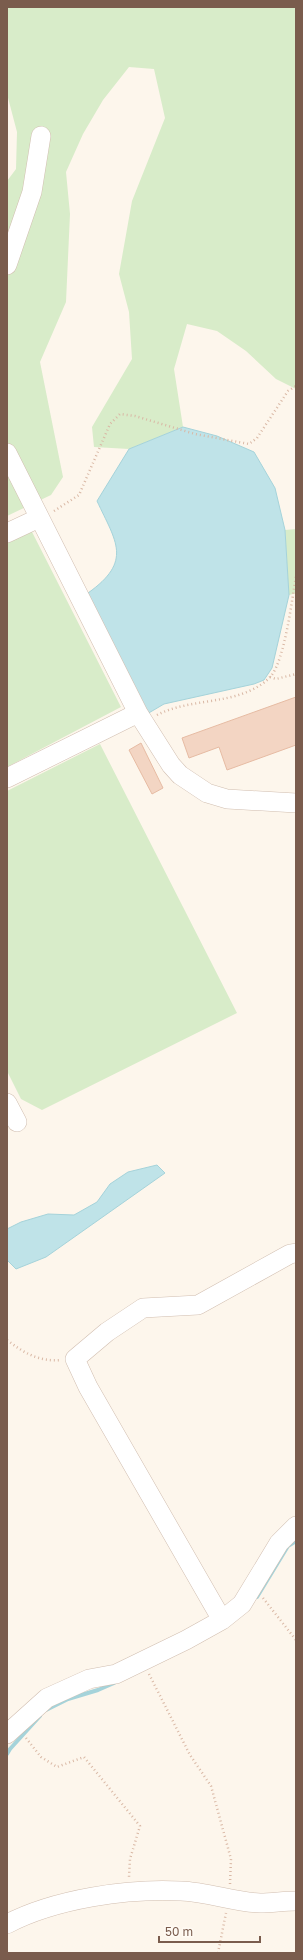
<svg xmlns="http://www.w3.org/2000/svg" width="303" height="1960" font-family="'Golos Text',sans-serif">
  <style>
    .green { fill: #d8ecc9 }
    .water { fill: #bfe3e8; stroke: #a5d3da }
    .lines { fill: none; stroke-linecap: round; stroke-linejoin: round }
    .stream { stroke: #a5d3da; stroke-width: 4 }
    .building { fill: #f3d5c3; stroke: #e6bba3 }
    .minor-casing { stroke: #d1beb0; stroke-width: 20 }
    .path { stroke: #d9b8a5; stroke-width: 2.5; stroke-dasharray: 1 3; stroke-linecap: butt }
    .minor { stroke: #fff; stroke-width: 19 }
  </style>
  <rect width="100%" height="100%" fill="#fdf6ec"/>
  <path class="green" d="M7 7H296V389L276 379 246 351 217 331 187 324 174 369 183 427 129 449 94 447 92 427 132 359 129 312 119 274 132 201 165 118 154 69 129 67 103 100 83 134 66 172 70 214 66 302 40 362 63 477 51 495 7 516V181L16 169 17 132 7 94Z
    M29 526 121 707 7 767V537Z
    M296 529V593L289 595 285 530Z
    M100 744 237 1013 42 1110 21 1099 7 1071V791Z"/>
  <path class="water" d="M183 427 217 436 254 452 275 488 285 530 289 595 272 668 264 680 254 684 164 704 147 714 80 591 88 593C133 561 116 542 97 501L129 449Z
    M157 1165 165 1173 46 1257 16 1269 7 1260V1229L21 1222 48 1214 74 1215 97 1202 110 1184 128 1172Z"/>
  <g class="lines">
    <path class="stream" d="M257 1597 288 1546 296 1541
      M46 1710 68 1699 98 1690 114 1683
      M7 1754 10 1749 40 1716"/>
  </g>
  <path class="building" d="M296 697V745L227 770 219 747 189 758 182 738Z
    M141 743 163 788 152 794 129 750Z"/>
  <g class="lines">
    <defs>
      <path id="minor" d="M7 265 32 192 41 136
        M7 453 138 713 171 765 180 775 207 793 227 799 296 803
        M7 533 39 518
        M7 778 138 713
        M7 1103 17 1122
        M222 1620 88 1387 75 1359 107 1332 143 1308 198 1305 290 1254 296 1253
        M7 1734 47 1698 89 1679 116 1674 186 1640 222 1620 242 1604 279 1543 296 1526
        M7 1924C55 1899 128 1888 181 1891 208 1892 234 1902 260 1903 272 1903 284 1901 296 1901"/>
    </defs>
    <use href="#minor" class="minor-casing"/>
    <path class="path" d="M54 511 79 495 110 424 120 414 135 416 195 434 249 444 257 438 288 391 296 386
      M270 677 276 679 296 674
      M157 715C176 705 201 703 222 699 239 696 260 689 271 676 285 659 292 599 296 576
      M7 1340C24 1353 39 1362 61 1360
      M263 1598 296 1640
      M149 1674 190 1755 211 1786 231 1859 230 1884
      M26 1738 41 1757 57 1767 84 1757 140 1826 130 1859 129 1877
      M218 1953 226 1913"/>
    <use href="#minor" class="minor"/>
  </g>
  <rect width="303" height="1960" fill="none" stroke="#7a5c4d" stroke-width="16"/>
  <path d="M159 1936v6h101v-6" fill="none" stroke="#7a5c4d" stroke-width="2"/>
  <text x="165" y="1936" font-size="12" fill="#7a5c4d" stroke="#fffaf3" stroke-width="3" paint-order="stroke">50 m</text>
</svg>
